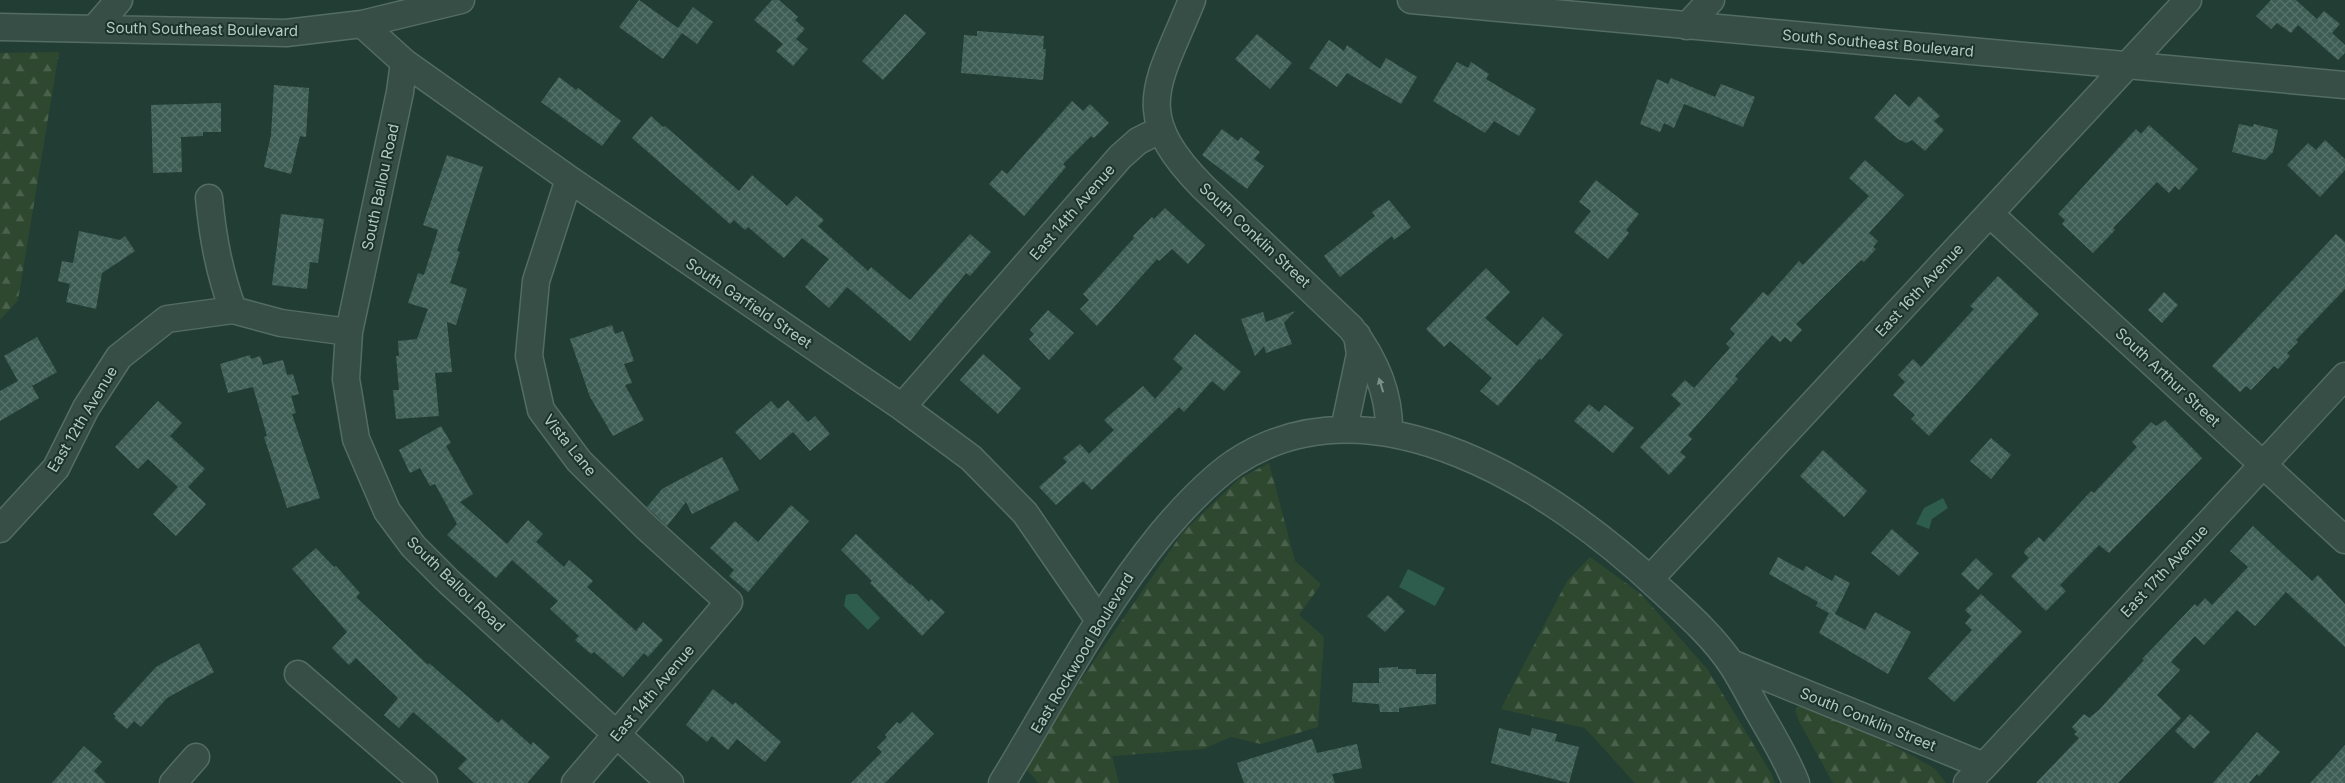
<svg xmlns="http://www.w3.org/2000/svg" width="2345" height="783" font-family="Inter,sans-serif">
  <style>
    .forest { fill: url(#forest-firs) }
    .water { fill: #2e5d4d }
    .building { fill: url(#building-cross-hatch) }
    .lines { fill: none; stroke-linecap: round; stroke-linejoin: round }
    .minor-casing { stroke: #546c64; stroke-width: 29 }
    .minor { stroke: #364e46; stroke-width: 26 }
    .oneway { fill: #7a928a }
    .labels { text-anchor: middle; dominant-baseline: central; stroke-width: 4; stroke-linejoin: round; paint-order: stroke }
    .street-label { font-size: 15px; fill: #b2c9c2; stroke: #1b332b }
  </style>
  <defs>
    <pattern id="forest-firs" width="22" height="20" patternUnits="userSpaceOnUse" patternTransform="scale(1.25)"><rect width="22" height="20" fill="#2e482f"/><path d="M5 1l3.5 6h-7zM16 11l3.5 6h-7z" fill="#4a614c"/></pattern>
    <pattern id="building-cross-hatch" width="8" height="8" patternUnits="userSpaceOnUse" patternTransform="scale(1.25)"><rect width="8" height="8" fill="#3e5d54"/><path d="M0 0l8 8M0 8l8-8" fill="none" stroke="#58736b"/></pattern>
  </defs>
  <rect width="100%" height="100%" fill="#223e34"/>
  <path class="forest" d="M59 52 18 300 0 320V53Z
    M1269 463 1295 561 1321 584 1299 615 1324 637 1318 727 1261 744 1231 737 1203 749 1112 756 1119 783H1039L1026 769 1076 687 1183 532 1239 479Z
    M1590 557 1641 594 1708 670 1771 773 1775 783H1635L1585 728 1501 709 1567 581Z
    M1800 704H1810L1915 757 1935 769 1946 783H1833L1799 721 1795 711Z"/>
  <path class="water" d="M1943 498 1948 508 1932 519 1929 529 1916 524 1924 508Z
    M1408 569 1445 588 1435 606 1399 587Z
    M850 594H857L880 618 868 630 844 606 846 595Z"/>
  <path class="building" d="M639 0 678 28 693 7 713 22 697 44 682 33 663 59 619 27Z
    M772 0H779L798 17 795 20 805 29 796 39 808 49 793 66 776 51 783 44 754 20Z
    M2271 0H2296L2317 19 2324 11 2340 24 2332 33 2345 45V53L2338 60 2298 25 2291 33 2277 23 2271 29 2256 16Z
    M905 14 926 33 883 80 862 61Z
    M977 31 1044 36 1043 49H1046L1043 80 961 73 964 35 977 36Z
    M1257 34 1292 63 1270 89 1235 59Z
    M1329 40 1344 51 1347 45 1380 69 1386 58 1417 77 1401 104 1347 73 1337 87 1309 68Z
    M1457 62 1468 68 1471 62 1489 74 1486 79 1536 109 1519 136 1494 121 1485 133 1433 101Z
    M559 77 576 90 578 88 621 121 602 146 541 102Z
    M1671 78 1715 97 1721 84 1755 97 1743 127 1684 104 1674 128 1664 123 1660 132 1640 124 1657 79 1668 84Z
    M274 85 309 88 306 137 300 136 291 174 264 167 271 135Z
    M1895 94 1909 107 1919 96 1940 116 1934 121 1944 130 1925 151 1912 140 1906 143 1898 139 1874 118Z
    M1072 101 1083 111 1090 104 1109 123 1094 138 1091 136 1063 164 1066 167 1024 216 989 184 1002 170 1007 174Z
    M221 103V132H203V136L181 137 182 172 153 173 151 105Z
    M651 116 663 127 665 126 739 191 752 175 787 206 796 196 824 220 818 226 868 271 871 267 910 300 970 234 991 252 970 276 966 273 910 341 847 287 829 308 805 287 829 259 802 238 784 258 748 227 745 230 734 220 730 224 632 138Z
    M2239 124 2253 127 2254 124 2278 130 2273 152 2265 160 2232 152Z
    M2149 125 2198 169 2179 190 2175 186 2169 193 2157 182 2113 228 2115 230 2093 253 2062 224 2065 220 2058 214 2136 129 2141 134Z
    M1222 129 1238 141 1241 137 1260 152 1254 159 1264 166 1247 189 1202 155Z
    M2325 140 2345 159V170L2320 197 2287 165 2308 143 2316 150Z
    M447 155 483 167 457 251 460 252 450 283 467 289 456 325 447 322 452 372 435 373 439 416 396 419 393 390H399L396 356H399L398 341 417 339 428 309 408 303 418 273 424 275 438 230 423 225Z
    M1865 160 1904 195 1869 233 1878 241 1873 247 1876 249 1864 262 1861 260 1796 324 1802 330 1791 342 1785 337 1780 342 1772 335 1735 376 1738 379 1688 435 1692 439 1680 452 1686 457 1669 475 1640 447 1681 404 1671 395 1685 380 1694 388 1730 348 1726 344 1735 334 1730 329 1763 292 1768 296 1799 261 1803 265 1869 196 1849 178Z
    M1596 180 1639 214 1626 230 1629 233 1608 259 1574 232 1591 211 1579 202Z
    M1389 200 1411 227 1394 240 1392 236 1340 277 1324 256 1375 216 1372 212Z
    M1165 208 1205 245 1188 264 1172 249 1159 261 1157 259 1097 326 1080 309 1089 300 1083 294 1134 238 1133 236 1152 217 1154 219Z
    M281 214 324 219 318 263 310 262 307 289 272 285Z
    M79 231 120 240 125 236 135 251 102 273 96 309 66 302 70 284 58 281 62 261 73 263Z
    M2336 234 2345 242V289L2296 340 2298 342 2287 353 2290 356 2278 369 2274 366 2251 390 2246 386 2240 392 2212 366Z
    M1486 268 1510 292 1485 318 1517 346 1543 317 1563 335 1541 360 1540 358 1498 406 1480 391 1492 378 1450 341 1444 347 1426 329Z
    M1998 276 2039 314 1929 436 1911 419 1915 415 1893 395 1905 382 1898 375 1913 359 1921 367 1974 309 1970 306Z
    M2164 292 2178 305 2162 323 2148 310Z
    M1048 310 1074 333 1049 360 1029 339 1034 334 1030 330Z
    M1295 311 1284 323 1292 344 1266 353 1264 346 1255 356 1241 319 1263 312 1266 322Z
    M612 325 615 334 623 331 634 361 624 364 632 383 625 385 644 420 613 436 590 397 570 339Z
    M1195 334 1241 372 1224 391 1212 381 1184 412 1179 407 1092 490 1083 481 1056 505 1039 487 1067 462 1063 458 1080 444 1089 454 1114 430 1104 420 1143 386 1155 399 1183 368 1173 359Z
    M37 337 57 372 32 386 39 398 0 421V391L18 381 4 356Z
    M983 354 1021 388 998 414 960 380Z
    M250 355 251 359 260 356 263 365 283 360 287 375 293 374 299 394 291 396 296 413 292 414 320 498 287 508 264 437 267 436 253 387 228 393 220 364Z
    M788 400 808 422 815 416 830 434 810 451 793 432 760 460 735 432 771 401 778 409Z
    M158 401 182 423 170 436 205 469 188 487 206 504 176 536 153 514 178 487 148 459 138 469 115 447Z
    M1589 404 1599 412 1605 405 1634 428 1613 453 1574 421Z
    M2165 420 2202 458 2109 553 2099 545 2060 585 2066 591 2046 611 2011 576 2029 558 2024 553 2025 550 2039 537 2044 542 2091 491 2094 493 2137 447 2132 442 2151 422 2156 426Z
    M441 426 451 443 446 446 473 494 460 502 507 544 528 520 543 534 536 542 564 567 569 560 593 581 587 587 636 631 643 622 663 640 648 657 644 653 623 677 594 652 591 654 575 640 579 636 550 609 558 601 512 560 496 578 447 535 457 524 435 484 430 486 420 468 410 473 399 450Z
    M1991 438 2011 455 1991 479 1970 461Z
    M1823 450 1867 491 1844 517 1800 476Z
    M722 457 739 490 692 514 686 502 667 526 647 507 662 489Z
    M791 505 809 521 748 592 729 576 734 570 710 548 735 521 758 542Z
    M2253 526 2312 581 2318 575 2345 604V647L2286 592 2255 626 2237 610 2204 645 2195 636 2171 662 2180 670 2157 695 2181 718 2118 783H2036L2079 738 2074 734 2077 732 2072 727 2084 714 2089 718 2099 710 2144 660 2142 659 2195 604 2197 607 2205 598 2212 605 2248 567 2230 551Z
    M1892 529 1919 553 1899 576 1871 553Z
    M856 534 910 585 911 584 929 602 931 599 945 612 922 636 870 583 872 581 841 550Z
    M316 548 334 567 336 566 360 593 356 597 428 665 429 663 498 723 502 719 531 745 533 742 550 757 527 783H474L458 768 467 759 413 712 399 728 384 715 398 698 356 658 349 665 332 648 347 632 292 569Z
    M1778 557 1803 571 1806 566 1832 581 1835 575 1850 583 1835 614 1865 630 1875 612 1911 632 1888 674 1819 633 1829 613 1816 606 1818 602 1769 574Z
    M1976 558 1993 574 1978 590 1961 574Z
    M1981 594 2022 632 1954 702 1928 678 1972 630 1965 623 1971 616 1965 610Z
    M1388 595 1405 611 1385 632 1367 616Z
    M199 643 214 672 167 698 141 727 134 721 127 729 114 718 116 716 113 714 156 667Z
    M1398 667V669H1416V674H1436V704L1399 708V712H1380L1379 704 1352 702 1353 683H1379V668Z
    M713 689 733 705 735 702 781 742 765 762 737 739 728 750 712 736 707 742 686 725Z
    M912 712 934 734 885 783H851L882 752 877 747 887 737 885 735 897 722 900 724Z
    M2190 714 2210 732 2194 749 2175 731Z
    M1499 728 1530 736 1532 728 1557 734 1555 741 1579 747 1569 783 1491 763Z
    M2257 732 2280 752 2259 776 2257 774 2249 783H2213Z
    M1312 739 1317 753 1357 744 1362 768 1332 774 1335 783H1244L1237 763Z
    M2345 745V783H2310L2328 764Z
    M84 746 102 762 94 771 106 783H52Z"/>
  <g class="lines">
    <defs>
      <path id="minor" d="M1192 0C1158 85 1129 112 1203 187L1351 328C1374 358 1390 394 1389 432
        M1411 0 2345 85
        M362 24 404 62 569 179 902 407 971 458 1025 513 1098 619
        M1687 26 1711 0
        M0 27 286 33 362 24 461 0
        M95 28 119 0
        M404 62 400 92 349 332 346 379 356 439 387 511 413 546 448 581 670 783
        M569 179 536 281 529 356 541 410 579 461 646 527 729 602 575 783
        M209 198C213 239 219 271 233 310
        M1990 214 2345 540
        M902 407 1120 157 1138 141 1160 130
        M1344 429 1360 354 1357 335
        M0 529 56 468 86 408 119 357 167 319 233 310 281 323 349 332
        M1650 579 2188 0
        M1731 663 1984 766 1967 783
        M298 674 424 783
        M1984 766 2345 376
        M173 783 196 757
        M1002 783C1054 698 1099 610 1162 533 1183 508 1207 482 1234 463 1374 370 1556 491 1659 588 1684 611 1713 636 1732 665 1741 679 1749 694 1757 709 1771 733 1786 757 1796 783"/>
    </defs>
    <use href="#minor" class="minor-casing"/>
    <use href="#minor" class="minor"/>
  </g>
  <defs><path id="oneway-solid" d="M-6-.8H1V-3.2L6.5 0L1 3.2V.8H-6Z" transform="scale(1.25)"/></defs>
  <use class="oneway" href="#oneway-solid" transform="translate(1381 385) rotate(-107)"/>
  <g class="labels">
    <g class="street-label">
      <text transform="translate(202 29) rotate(1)">South Southeast Boulevard</text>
      <text transform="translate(1878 43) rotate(5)">South Southeast Boulevard</text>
      <text transform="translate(380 187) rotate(-78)">South Ballou Road</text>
      <text transform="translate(1072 212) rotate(-49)">East 14th Avenue</text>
      <text transform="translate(1255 235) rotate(43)">South Conklin Street</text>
      <text transform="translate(1919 290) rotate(-47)">East 16th Avenue</text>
      <text transform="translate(749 303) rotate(34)">South Garfield Street</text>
      <text transform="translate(2168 377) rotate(43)">South Arthur Street</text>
      <text transform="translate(82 419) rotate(-59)">East 12th Avenue</text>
      <text transform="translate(570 445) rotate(51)">Vista Lane</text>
      <text transform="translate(2164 571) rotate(-47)">East 17th Avenue</text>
      <text transform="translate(456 584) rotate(44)">South Ballou Road</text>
      <text transform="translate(1082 653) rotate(-59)">East Rockwood Boulevard</text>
      <text transform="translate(652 693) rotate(-50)">East 14th Avenue</text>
      <text transform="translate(1868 719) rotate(22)">South Conklin Street</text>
    </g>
  </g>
</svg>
